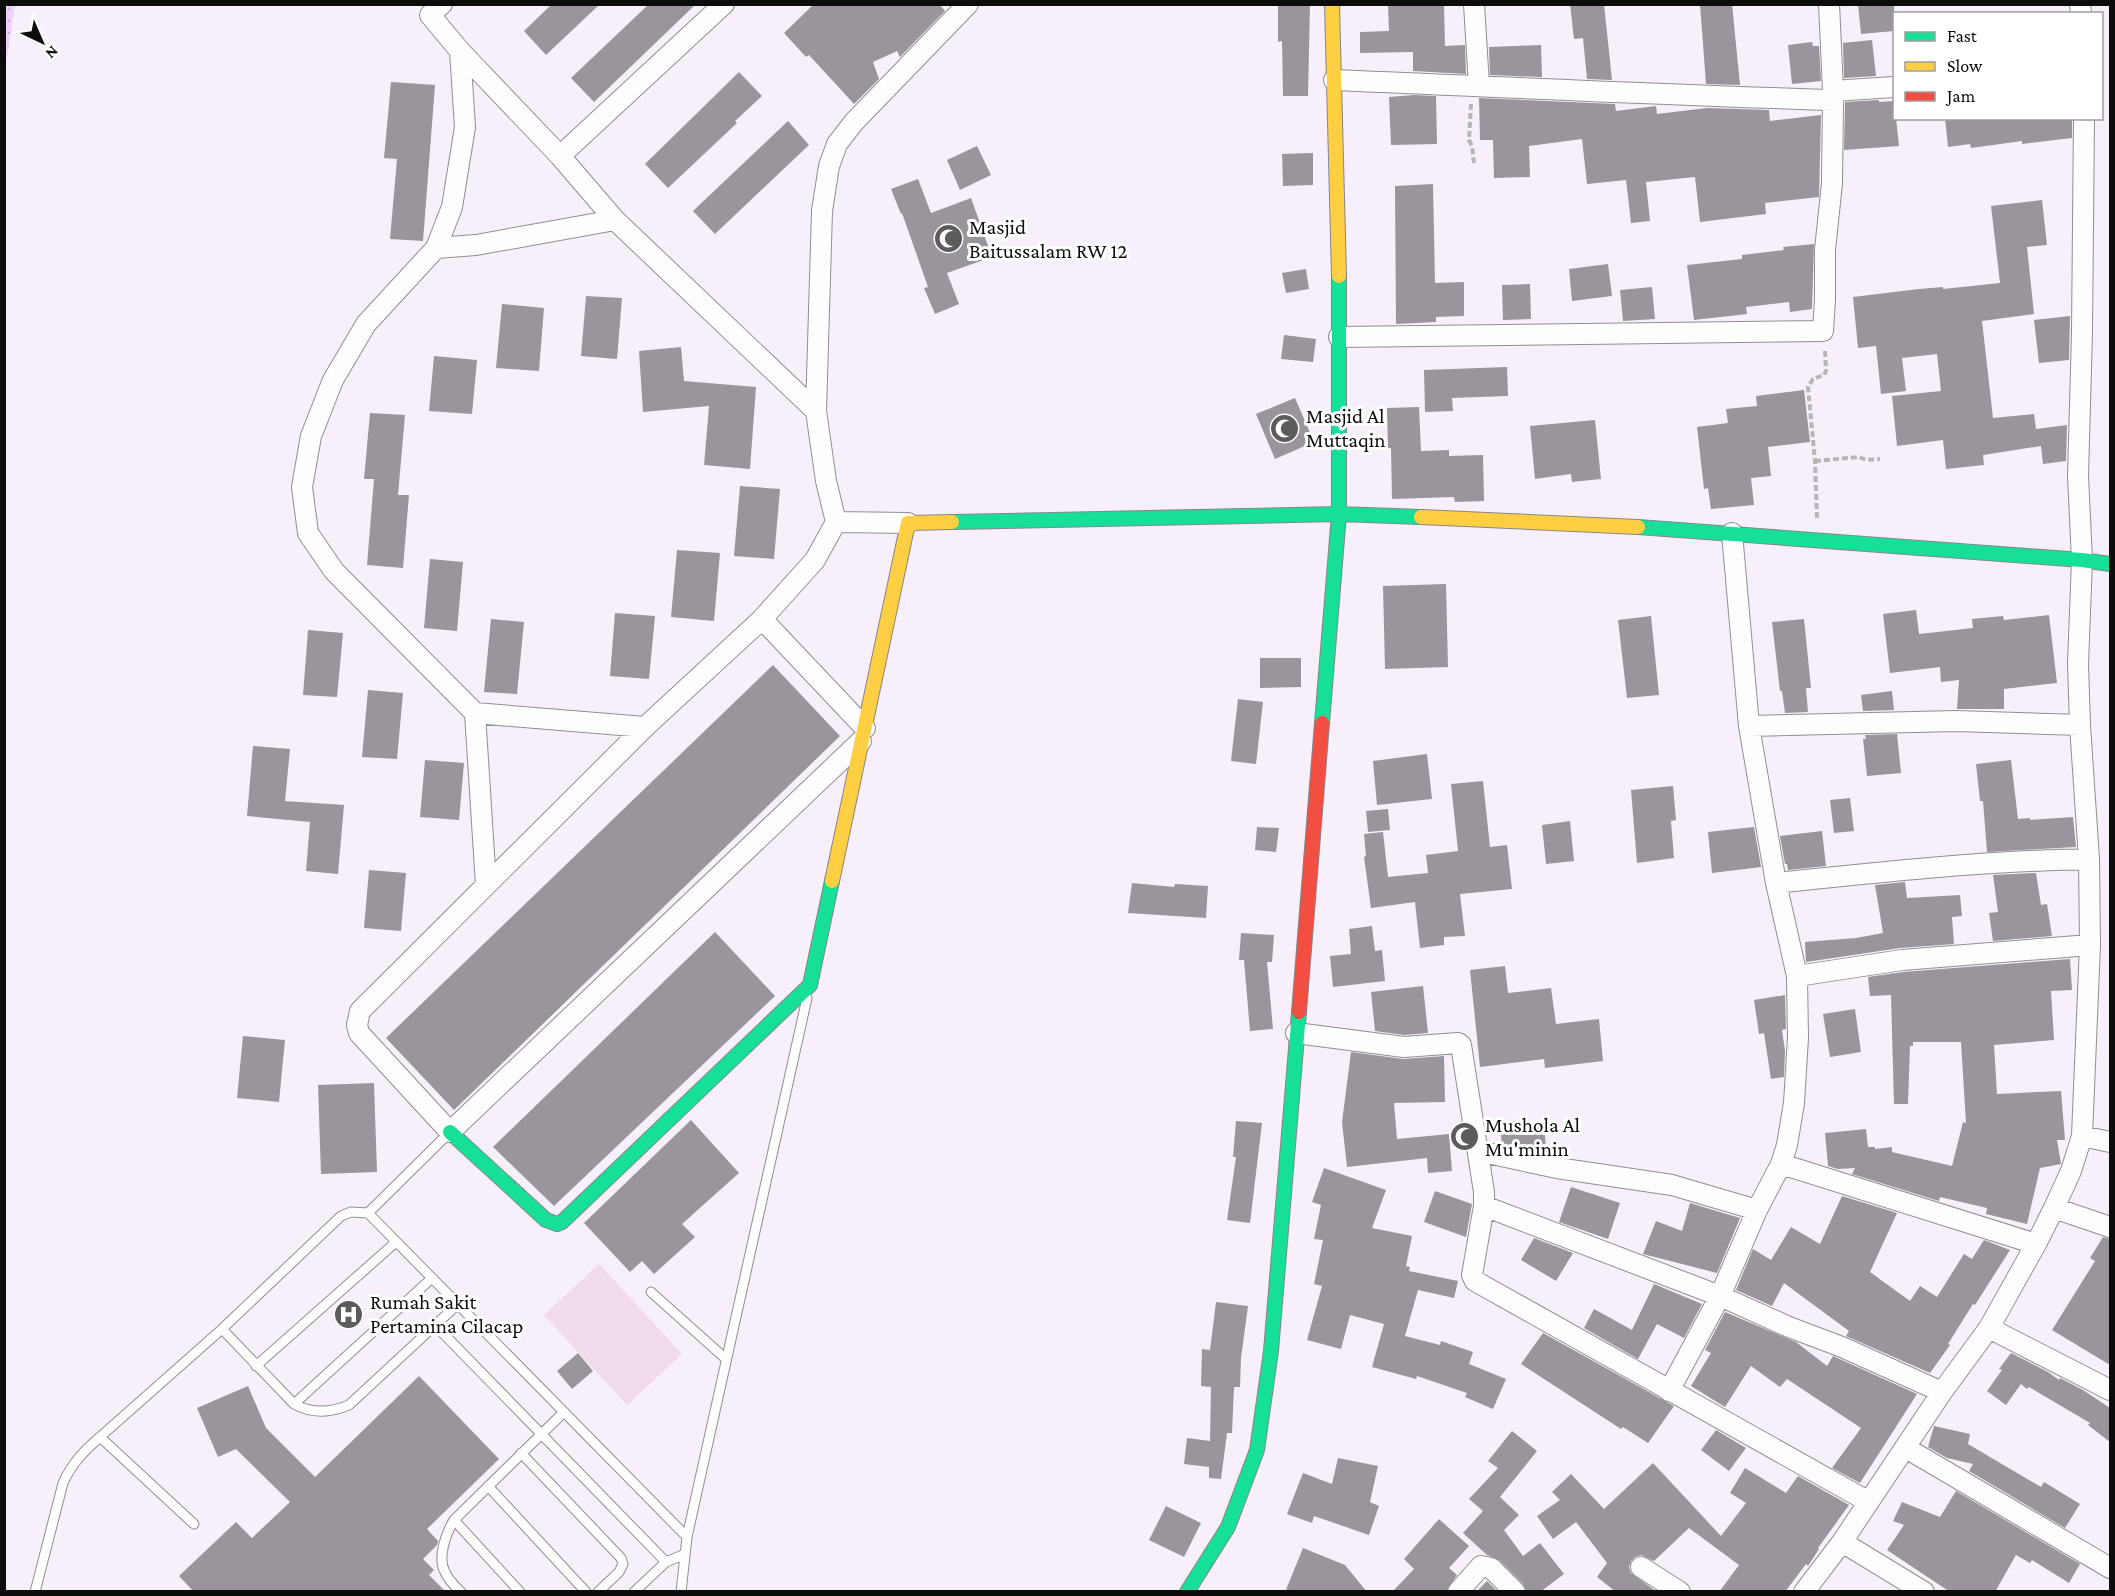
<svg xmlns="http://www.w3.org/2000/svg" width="2115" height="1596" font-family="'Crimson Pro',serif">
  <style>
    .sand { fill: url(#sand-dots) }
    .pitch { fill: #f2daed }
    .building { fill: #9a959c }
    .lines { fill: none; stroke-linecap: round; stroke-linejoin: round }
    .lane-casing { stroke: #928e93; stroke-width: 11 }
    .street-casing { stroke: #928e93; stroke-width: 22 }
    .fast-casing { stroke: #88858a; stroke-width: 16 }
    .slow-casing { stroke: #88858a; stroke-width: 16 }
    .jam-casing { stroke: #88858a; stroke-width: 16 }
    .path { stroke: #b6b5b7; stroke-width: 4; stroke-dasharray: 6 3; stroke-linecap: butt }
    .lane { stroke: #fefdfe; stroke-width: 9 }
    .street { stroke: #fefdfe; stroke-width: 20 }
    .fast { stroke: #16e098; stroke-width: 14 }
    .slow { stroke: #ffcf43; stroke-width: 14 }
    .jam { stroke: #f24e42; stroke-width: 14 }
    .labels { text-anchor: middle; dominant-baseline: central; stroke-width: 6; stroke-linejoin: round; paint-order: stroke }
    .poi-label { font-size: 21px; fill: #0c0c0c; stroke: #fff; text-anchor: start }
  </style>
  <defs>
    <pattern id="sand-dots" width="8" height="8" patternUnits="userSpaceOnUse" patternTransform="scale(1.5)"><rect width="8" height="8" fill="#eed2f9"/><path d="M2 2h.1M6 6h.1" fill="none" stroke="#cbb3d4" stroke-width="1.8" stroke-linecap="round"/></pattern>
  </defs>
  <rect width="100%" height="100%" fill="#f7effa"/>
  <path class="sand" d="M5 4 15 5 5 68 4 5Z"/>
  <path class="pitch" d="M599 1264 682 1354 627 1405 544 1315Z"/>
  <path class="building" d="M552 4H600L546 55 524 31Z
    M649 4H696L594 102 571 78Z
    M814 4H939L945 11 900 57 897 51 873 62 879 79 854 104 809 55 806 57 784 33Z
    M1278 4H1310L1308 96H1283L1282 41 1278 42Z
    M1388 4H1444L1445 46 1465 45 1466 74 1413 71V52L1360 53V32L1389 31Z
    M1570 4H1604L1612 80 1587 79 1583 38 1574 39Z
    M1700 4H1732L1740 85 1706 84Z
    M1858 4H1894V31L1861 34Z
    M1872 40 1876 76 1844 78 1843 43Z
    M1812 42 1813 46H1819L1821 81 1792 84 1788 45Z
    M1541 45 1542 77 1490 75 1489 47Z
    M739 72 762 96 735 121 737 123 668 188 645 164Z
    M391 82 435 85 423 241 390 239 397 159 384 158Z
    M1414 95 1436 96 1437 144 1391 145 1389 97Z
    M1479 98 1615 104 1616 111 1656 106 1657 114 1707 108 1769 110 1770 121 1821 115 1819 197 1765 203 1766 214 1700 222 1695 177 1646 182 1650 221 1631 223 1626 180 1587 184 1582 139 1529 146 1530 177 1494 178 1493 140H1480Z
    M1879 100V102L1894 101V118H1896L1899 146 1844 150 1845 102Z
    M1945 118H2072V138L2022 144V141L1971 148 1970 144 1948 147Z
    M788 121 809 145 715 234 693 211Z
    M977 146 991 175 960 190 947 160Z
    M1313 153V185L1283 186 1282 154Z
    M918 179 931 213 971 198 992 257 947 273 959 304 935 314 924 288 928 287 902 213 901 214 891 189Z
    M1433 184 1435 283 1464 282V316L1436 317V322L1396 324 1395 186Z
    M2042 200 2047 245 2027 247 2034 314 1982 321 1993 418 2034 414 2036 429 2067 425 2066 461 2043 464 2041 446 1983 455 1984 465 1946 469 1943 440 1897 446 1892 396 1941 391 1937 354 1902 358 1906 391 1881 394 1876 346 1858 348 1853 297 1919 289 1943 287V289L2000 283 1991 206Z
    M1814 244 1812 309 1790 312 1789 302 1746 307 1747 314 1694 320 1687 265 1742 259V255L1784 250 1783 247Z
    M1608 264 1612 296 1572 301 1569 269Z
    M1306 269 1309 289 1286 293 1282 273Z
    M1530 284 1531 319 1503 320 1502 285Z
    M1652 287 1655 319 1623 321 1620 290Z
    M586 296 622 298 617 359 581 356Z
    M502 304 544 308 539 371 496 368Z
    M2070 316 2069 360 2039 363 2034 320Z
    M1284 335 1316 339 1313 362 1281 359Z
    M681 347 684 381 756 387 750 469 704 465 709 406 643 412 639 351Z
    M434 356 477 360 472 414 429 411Z
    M1507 367 1508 396 1452 398 1453 411 1425 412 1424 370Z
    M1804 390 1810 442 1768 447 1771 476 1751 478 1754 505 1711 509 1708 488 1704 489 1697 427 1728 423 1726 409 1757 406 1756 396Z
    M1295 398 1314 442 1275 459 1256 414Z
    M1419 407 1421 451 1449 450V456L1483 455 1484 501 1455 502 1454 497 1392 499 1391 448H1388L1387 408Z
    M370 413 405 415 398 495H409L403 568 367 565 374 479H364Z
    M1595 420 1601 479 1572 482 1571 474 1535 479 1530 426Z
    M740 486 780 489 774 559 734 556Z
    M677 550 720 553 714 621 671 617Z
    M430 559 463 562 457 631 424 628Z
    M1446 584 1448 667 1385 669 1383 586Z
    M1916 610 1919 634 1973 628 1972 619 2003 616 2004 620 2049 615 2057 683 2004 689V709H1957L1959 680 1941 682 1940 667 1890 673 1883 614Z
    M615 613 655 616 649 679 610 676Z
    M1651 616 1659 695 1627 698 1618 620Z
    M491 619 524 622 517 694 484 692Z
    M1804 619 1811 688H1806L1808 712 1785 713 1782 691H1780L1772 622Z
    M308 630 343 633 337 697 303 695Z
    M1260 658H1301V687L1260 688Z
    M773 665 840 736 454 1110 386 1038Z
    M368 690 403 693 397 759 362 757Z
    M1892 691 1894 710 1863 711 1861 695Z
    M1238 699 1263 702 1256 764 1231 761Z
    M1897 734 1901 773 1867 776 1863 739H1866L1865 735Z
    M253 746 290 749 285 801 344 805 338 874 306 871 310 822 247 816Z
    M1427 754 1432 799 1377 805 1373 761Z
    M425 760 464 763 459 820 420 817Z
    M2011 760 2018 819 2030 818V820L2073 817 2076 847 1987 852 1983 801H1980L1976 764Z
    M1483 781 1490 847 1507 845 1512 889 1460 894 1465 936 1444 937V945L1420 948 1415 902 1371 908 1364 857 1366 856 1364 834 1383 832 1388 877 1428 873 1426 855 1458 851 1451 784Z
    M1673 786 1676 820 1671 821 1674 858 1637 863 1631 790Z
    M1850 798 1854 831 1834 833 1830 800Z
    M1388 809 1390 830 1368 832 1366 811Z
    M1570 821 1574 861 1546 864 1542 825Z
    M1257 827 1279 828 1276 852 1255 850Z
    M1754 827 1761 867 1712 873 1708 832Z
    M1822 831 1826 866 1788 870 1787 864H1785L1780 836Z
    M369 870 406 873 401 931 364 928Z
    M2036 873 2041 905 2047 904 2052 936 1993 941 1989 913 1998 912 1993 875Z
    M1905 882 1907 898 1960 895 1962 916 1952 917 1954 944 1900 948 1806 962 1805 942 1856 938 1883 933 1875 885Z
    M1132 883 1174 887 1175 884 1208 886 1206 918 1128 913Z
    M1372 926 1375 951 1382 950 1385 981 1333 987 1330 956 1351 954 1349 929Z
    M715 932 775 996 554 1206 493 1147Z
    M1241 933 1274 935 1272 962H1267L1273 1029 1250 1031 1244 960H1239Z
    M2070 959 2072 990 2051 991 2054 1040 1994 1045 1997 1094 2061 1091 2065 1140H2057L2061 1164 2040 1168 2027 1224 1986 1214 1987 1208 1940 1197 1939 1201 1852 1174 1855 1168 1838 1169 1828 1166 1825 1133 1866 1129 1868 1147H1875V1149L1892 1147V1152L1952 1166 1963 1122 1966 1123 1961 1042H1913V1046H1910L1908 1104H1894L1891 995 1870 996 1868 977 1903 972Z
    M1505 966 1508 993 1551 988 1556 1024 1599 1019 1603 1061 1545 1068 1544 1059 1480 1067 1470 970Z
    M1423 986 1428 1033 1404 1035 1375 1031 1371 992Z
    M1785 995 1786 1029 1782 1030 1785 1051 1784 1077 1771 1079 1764 1033 1759 1034 1754 1000Z
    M1855 1009 1861 1052 1830 1057 1823 1014Z
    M243 1036 285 1040 279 1102 237 1098Z
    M1351 1052 1403 1059 1444 1056 1445 1102 1394 1103 1397 1139 1449 1134 1452 1171 1428 1173 1427 1158 1347 1167 1342 1122Z
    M374 1083 377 1172 321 1174 318 1085Z
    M691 1120 739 1173 682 1224 695 1237 654 1274 642 1261 630 1272 584 1223Z
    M1236 1121 1262 1123 1250 1223 1227 1220 1236 1157H1233Z
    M1544 1123 1546 1150 1535 1151 1502 1144 1500 1128Z
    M1324 1168 1386 1190 1372 1228 1412 1236 1406 1266 1410 1267 1409 1271 1458 1281 1454 1298 1418 1290 1405 1336 1440 1345 1441 1341 1473 1352 1469 1364 1506 1379 1493 1409 1465 1397 1467 1393 1417 1376 1416 1379 1372 1367 1384 1324 1350 1315 1341 1349 1307 1340 1322 1286 1314 1284 1323 1240 1314 1239 1321 1205 1312 1202Z
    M1571 1187 1620 1203 1608 1239 1559 1222Z
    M1435 1191 1472 1204 1466 1237 1424 1222Z
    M1842 1196 1897 1213 1870 1272 1910 1301 1920 1286 1937 1297 1964 1254 1972 1259 1984 1240 2010 1250 1975 1305 1973 1304 1948 1344 1950 1345 1930 1373 1846 1336 1849 1331 1784 1283 1772 1306 1736 1290 1753 1249 1771 1260 1791 1227 1820 1244Z
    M1690 1203 1740 1218 1717 1273 1643 1254 1656 1221 1682 1231Z
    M2103 1237 2110 1239V1365L2052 1330 2095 1261 2090 1258Z
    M1534 1238 1573 1253 1556 1281 1521 1260Z
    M1654 1284 1702 1304 1684 1338 1657 1324 1638 1359 1584 1328 1594 1309 1632 1330Z
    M1216 1302 1248 1306 1241 1358 1240 1387H1234L1232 1433H1227L1221 1479 1209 1478V1467L1184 1464 1187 1438 1210 1441 1211 1387 1201 1386 1202 1349 1210 1350Z
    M1725 1312 1796 1342 1827 1366 1833 1356 1917 1394 1860 1483 1832 1468 1861 1428 1787 1379 1780 1387 1751 1366 1725 1407 1691 1386 1711 1353 1705 1350Z
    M1543 1333 1674 1406 1648 1443 1623 1427 1621 1429 1521 1364Z
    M578 1353 593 1371 572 1389 557 1371Z
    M2011 1353 2048 1372 2059 1380 2060 1378 2083 1390 2110 1408V1442L2088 1425 2090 1423 2029 1387 2027 1389 2021 1384 2006 1405 1987 1391 2002 1370 1999 1369Z
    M419 1376 499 1459 427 1529 438 1541 437 1545 423 1559 434 1570 429 1575 446 1592H194L179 1576 236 1522 252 1538 290 1502 236 1449 218 1457 197 1408 248 1386 266 1428 315 1477Z
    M1934 1426 1970 1434 1968 1444 2041 1487 2044 1482 2080 1504 2065 1528 1969 1471 1973 1464 1947 1458 1928 1447Z
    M1716 1430 1746 1448 1729 1471 1701 1450Z
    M1512 1431 1537 1451 1500 1497 1519 1515 1504 1530 1523 1556 1540 1543 1564 1574 1540 1592H1527L1523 1584 1499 1560 1487 1555 1463 1533 1483 1511 1469 1499 1498 1468 1488 1461Z
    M1338 1458 1378 1466 1370 1502 1379 1506 1369 1535 1314 1516 1312 1523 1287 1514 1303 1473 1332 1484Z
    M1653 1463 1721 1536 1746 1503 1730 1493 1745 1468 1786 1493 1798 1476 1849 1505 1818 1548 1819 1549 1808 1566 1806 1564 1785 1592H1719L1739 1565 1689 1528 1654 1561 1641 1555 1635 1557 1631 1561 1629 1567 1631 1573 1657 1592H1616L1597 1577 1607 1563 1576 1522 1553 1539 1537 1516 1560 1500 1552 1492 1571 1474 1604 1509Z
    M1956 1491 2080 1564 2069 1583 2032 1560 2030 1563 2016 1555 1995 1592H1950L1887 1550 1904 1525 1893 1521 1902 1502 1940 1517Z
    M1166 1506 1201 1523 1184 1557 1149 1540Z
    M1439 1519 1469 1546 1449 1568 1457 1575 1446 1592H1392L1414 1569 1404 1559Z
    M1303 1548 1345 1565 1367 1592H1285Z
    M1487 1581 1498 1592H1476Z"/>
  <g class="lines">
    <defs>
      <path id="lane" d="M368 1213 449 1133
        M651 1292 726 1359
        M435 1325 666 1562
        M222 1329 294 1404C312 1414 330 1413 349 1405L458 1304
        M256 1366 396 1242
        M294 1404 432 1278
        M521 1453 621 1558 623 1564 619 1572 598 1592
        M488 1486 586 1592
        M454 1520 520 1592
        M194 1524 100 1437 222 1329 341 1216 351 1212 368 1213 687 1537
        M35 1592 63 1483C72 1463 84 1451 100 1437
        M461 1592C455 1586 448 1580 445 1572 437 1558 446 1533 454 1520L564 1412
        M634 1592 666 1562 685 1554
        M681 1592 687 1537 807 998"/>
      <path id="street" d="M442 4 430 15 460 51 560 156 615 220 816 411
        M1474 4 1479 86
        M1829 4 1833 91
        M2080 4 2081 14
        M460 51 465 127 452 207 436 248 366 324 333 380 311 436 302 487 308 533 334 571 475 713 645 727
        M1334 80C1501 87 1667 95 1833 100V91L1894 87
        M560 156 724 4
        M436 248 476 245 615 220
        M1339 337 1823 331 1825 300V250L1832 183 1833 100
        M836 522 815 560 762 619 645 727 360 1011 357 1025 359 1033 450 1132 861 741
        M908 523 836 522 826 481 816 411 822 211 829 166 837 144 854 122 968 4
        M762 619 865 728
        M475 713 486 885
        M1749 726 1956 721 2080 725
        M1776 883C1880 872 1984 861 2089 859
        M1797 976 1902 960 2090 945
        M1296 1033 1404 1047 1458 1043 1461 1045 1484 1192V1206L1720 1296 1789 1327 1842 1347 1942 1392
        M2082 1136 2110 1142
        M1478 1151 1557 1168 1672 1185 1757 1210
        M1781 1164 2036 1244
        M1484 1206 1472 1275 1475 1281 1869 1502
        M2054 1208 2110 1227
        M1989 1328 2110 1390
        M1669 1391 1720 1296 1757 1210 1781 1164 1787 1145 1794 1103 1798 1038 1797 976 1776 883 1749 726 1732 533
        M1906 1448 2110 1568
        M1842 1542 1924 1592
        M1641 1567 1680 1592
        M1458 1592 1481 1566 1491 1568 1515 1592
        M1804 1592 1842 1542 1942 1392 1989 1328 2036 1244 2054 1208 2071 1171 2082 1136 2090 945 2089 859 2080 725 2078 664 2082 560 2078 476 2082 333 2084 118"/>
      <path id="fast" d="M952 522 1339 514 1421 517
        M1638 527 2082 560 2110 564
        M1322 723 1339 514V276
        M450 1132 546 1220 557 1224 562 1222 810 985 832 881
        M1187 1592 1228 1527 1257 1450 1271 1351 1299 1012"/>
      <path id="slow" d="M1332 4 1339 276
        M1421 517 1638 527
        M832 881 908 523 952 522"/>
      <path id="jam" d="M1299 1012 1322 723"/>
    </defs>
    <use href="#lane" class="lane-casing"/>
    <use href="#street" class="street-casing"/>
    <use href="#fast" class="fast-casing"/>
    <use href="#slow" class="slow-casing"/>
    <use href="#jam" class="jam-casing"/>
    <path class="path" d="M1471 104 1469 140 1472 146 1474 163
      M1815 461 1859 457 1866 460 1880 459
      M1817 518 1815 461 1808 387 1813 379 1824 375 1826 371 1825 350"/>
    <use href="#lane" class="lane"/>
    <use href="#street" class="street"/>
    <use href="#fast" class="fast"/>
    <use href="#slow" class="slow"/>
    <use href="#jam" class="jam"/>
  </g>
  <defs>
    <symbol id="mosque-disc" viewBox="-11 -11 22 22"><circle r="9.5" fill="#5e5b5f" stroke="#fff"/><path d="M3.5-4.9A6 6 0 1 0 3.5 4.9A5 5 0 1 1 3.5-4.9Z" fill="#fff"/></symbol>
    <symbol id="hospital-disc" viewBox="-11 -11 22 22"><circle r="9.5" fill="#5e5b5f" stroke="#fff"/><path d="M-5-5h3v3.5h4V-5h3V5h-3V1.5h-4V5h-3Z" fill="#fff"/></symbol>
  </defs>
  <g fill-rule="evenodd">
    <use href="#mosque-disc" x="932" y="222" width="33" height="33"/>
    <use href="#mosque-disc" x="1268" y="412" width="33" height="33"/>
    <use href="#mosque-disc" x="1448" y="1120" width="33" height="33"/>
    <use href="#hospital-disc" x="332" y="1298" width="33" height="33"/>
  </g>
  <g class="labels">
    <g class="poi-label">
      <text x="969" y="227">Masjid<tspan x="969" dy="24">Baitussalam RW 12</tspan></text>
      <text x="1306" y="416">Masjid Al<tspan x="1306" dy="24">Muttaqin</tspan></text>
      <text x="1485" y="1125">Mushola Al<tspan x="1485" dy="24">Mu'minin</tspan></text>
      <text x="370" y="1302">Rumah Sakit<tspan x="370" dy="24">Pertamina Cilacap</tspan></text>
    </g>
  </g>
  <rect width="2115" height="1596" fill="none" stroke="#0c0c0c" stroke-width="12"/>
  <rect x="1893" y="12" width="210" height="108" fill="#ffffff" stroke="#9e9e9e" stroke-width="1.5"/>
  <rect x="1905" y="32" width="30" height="9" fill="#16e098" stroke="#9e9e9e" stroke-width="1.5"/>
  <text x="1947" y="42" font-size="18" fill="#0c0c0c">Fast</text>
  <rect x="1905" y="62" width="30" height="9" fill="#ffcf43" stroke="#9e9e9e" stroke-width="1.5"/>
  <text x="1947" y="72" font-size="18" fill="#0c0c0c">Slow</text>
  <rect x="1905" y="92" width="30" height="9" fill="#f24e42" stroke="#9e9e9e" stroke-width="1.5"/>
  <text x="1947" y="102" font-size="18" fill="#0c0c0c">Jam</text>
  <g transform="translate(42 42) rotate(136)" stroke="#ffffff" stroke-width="4.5" paint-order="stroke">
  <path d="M0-4.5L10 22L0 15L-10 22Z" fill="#0c0c0c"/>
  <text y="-9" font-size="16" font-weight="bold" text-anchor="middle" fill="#0c0c0c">N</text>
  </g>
</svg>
